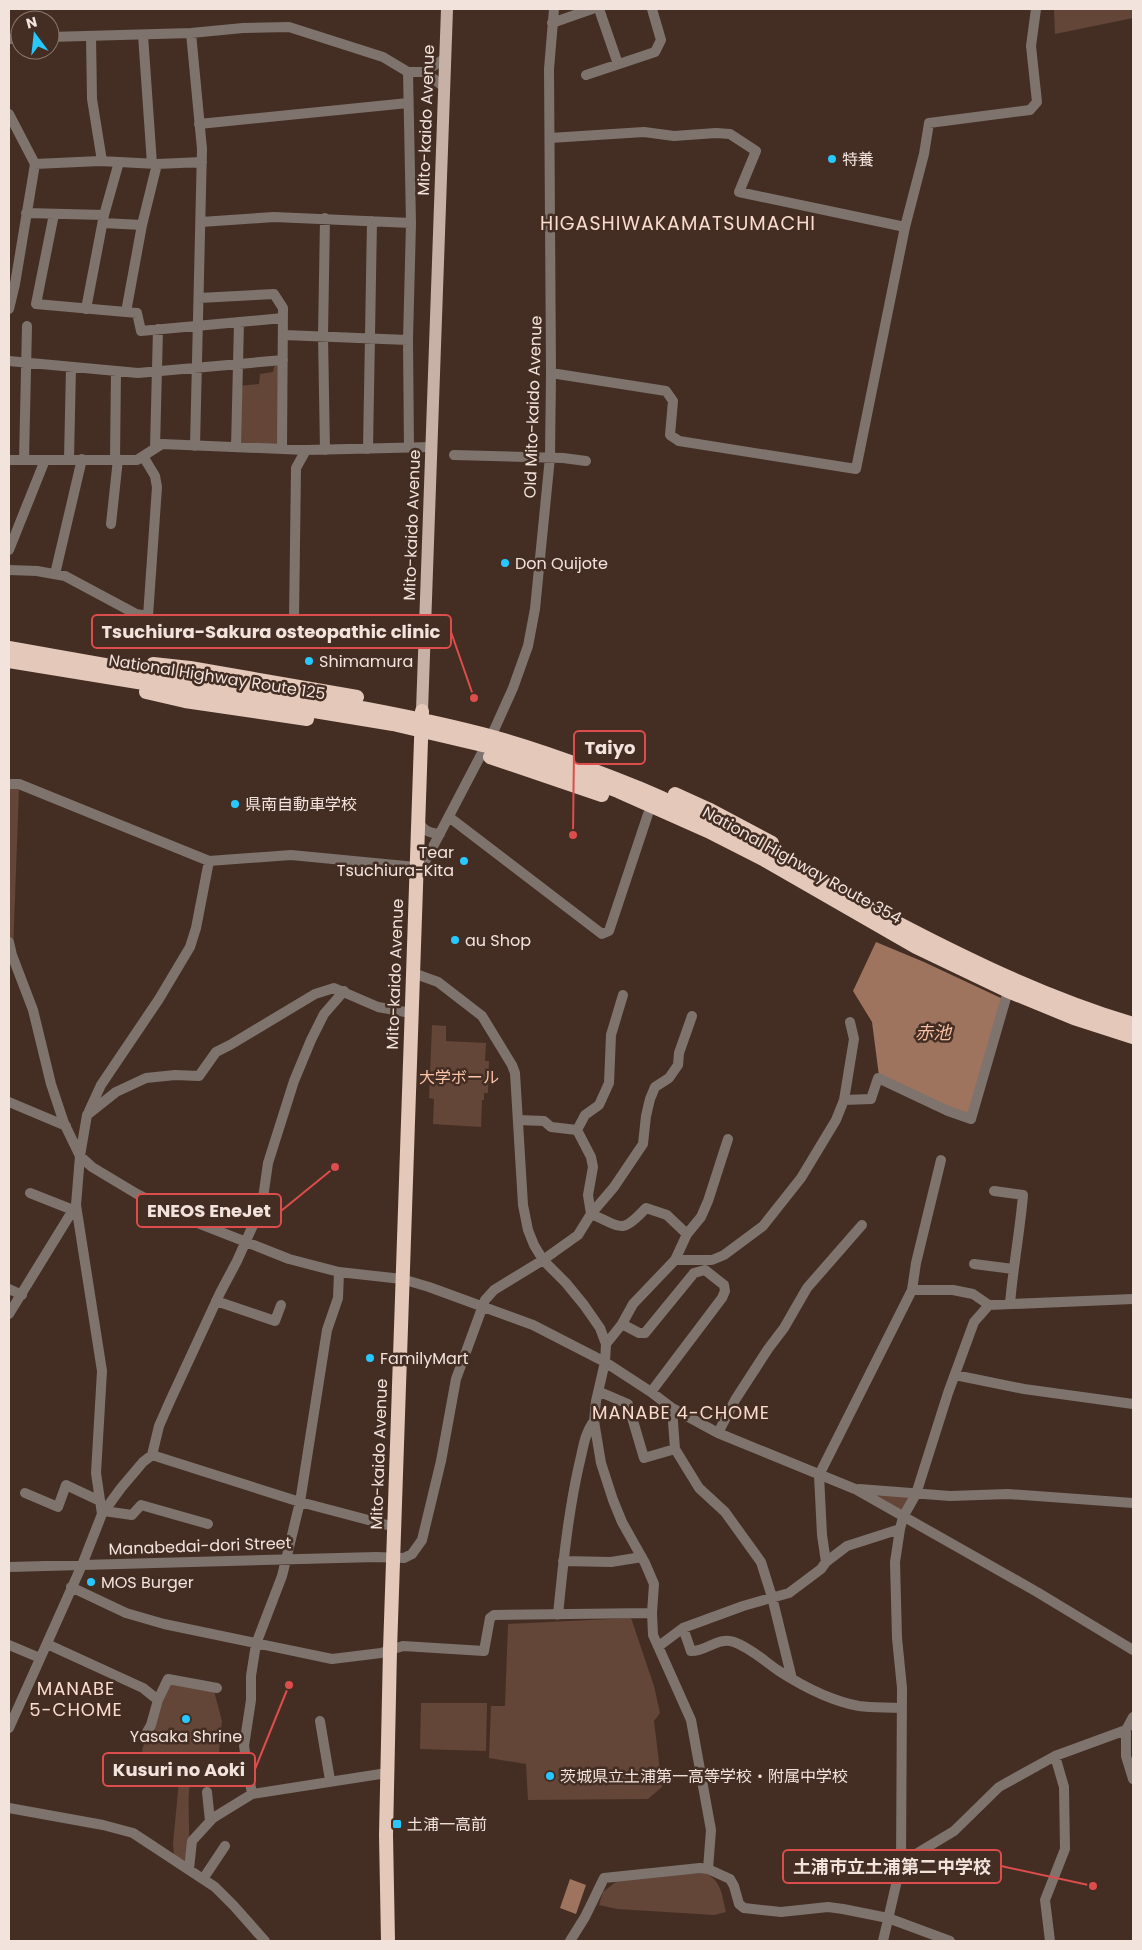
<svg xmlns="http://www.w3.org/2000/svg" width="1142" height="1950" font-family="Poppins,'Noto Sans JP',sans-serif">
  <style>
    .green { fill: #634638 }
    .water { fill: #9e745e }
    .lines { fill: none; stroke-linecap: round; stroke-linejoin: round }
    .minor { stroke: #7e736d; stroke-width: 10 }
    .major { stroke: #c7b0a5; stroke-width: 12 }
    .highway { stroke: #e4c8ba; stroke-width: 14 }
    .poi-dot { fill: #27c8ff; stroke: #442e23; stroke-width: 2 }
    .labels { text-anchor: middle; dominant-baseline: central; stroke-width: 5; stroke-linejoin: round; paint-order: stroke }
    .street-label { font-size: 16px; fill: #f2e3dc; stroke: #442e23 }
    .poi-label { font-size: 16px; fill: #f2e3dc; stroke: #442e23; text-anchor: start }
    .park-label { font-size: 16px; fill: #fbc3a8; stroke: #442e23 }
    .water-label { font-size: 18px; font-style: italic; fill: #f7bfa4; stroke: #442e23 }
    .neighbourhood-label { font-size: 18px; letter-spacing: 1px; fill: #f9dcce; stroke: #442e23 }
    .quarter-label { font-size: 19px; letter-spacing: 1px; fill: #f9dcce; stroke: #442e23 }
    .leader { fill: none; stroke: #dc4d4c; stroke-width: 2 }
    .callout-dot { fill: #dc4d4c; stroke: #442e23; stroke-width: 2 }
    .callout { fill: #442e23; stroke: #dc4d4c; stroke-width: 2 }
    .callout-label { font-size: 18px; text-anchor: middle; font-weight: bold; fill: #f2e3dc }
  </style>
  <rect width="100%" height="100%" fill="#442e23"/>
  <path class="green" d="M1054 9H1133V18L1055 34Z
    M281 362 280 447 238 445 239 386 259 384 260 374 273 372 274 367Z
    M9 787H19L13 953 9 933Z
    M432 1025 446 1026V1041L486 1043 485 1061H489L488 1093H484V1100H482L481 1127 433 1124 434 1099 429 1098Z
    M862 1491 913 1495 902 1514Z
    M631 1618 654 1686 660 1713 654 1721 662 1787 648 1799 528 1800 526 1764 489 1758 491 1706H505L508 1624Z
    M170 1683 214 1691 222 1721 218 1762 198 1760C184 1784 190 1812 189 1838 188 1846 186 1854 185 1861L174 1855 173 1844 180 1770 146 1765 142 1750 146 1737 154 1724Z
    M421 1703H487L486 1751 420 1749Z
    M705 1873C722 1881 722 1896 726 1912L714 1915 617 1909 599 1905 603 1892 617 1881 653 1875Z"/>
  <path class="water" d="M876 942 924 962 1003 999 970 1117 879 1076 872 1022 853 991Z
    M570 1879 586 1885 576 1914 560 1908Z"/>
  <g class="lines">
    <path class="minor" d="M599 9 618 64
      M552 23 592 9
      M191 33 202 149 195 446
      M143 35 152 164
      M91 36 92 99 102 161
      M50 37 191 33 243 28 289 27 383 57 408 72H425L445 58
      M9 39H20
      M408 72 411 223 408 340 409 448
      M425 72 444 87
      M586 75 655 52 661 40 652 9
      M9 114 35 164 15 284 9 309
      M199 124 408 103
      M550 138 644 132 674 136 716 133 730 134 756 151 739 192 905 227
      M35 164 100 161 157 164 202 162
      M26 213 104 215
      M54 214 36 304 137 313 141 331 283 318
      M201 222 274 217 411 223
      M103 223 142 225
      M199 298 274 294 283 308 282 449
      M86 309 104 215 119 162
      M126 312 142 225 157 164
      M284 335 408 340
      M9 361 138 373 283 360
      M551 373 666 391 673 401 670 435 679 441 856 469 905 227 924 154 929 123 1030 110 1037 102 1031 46 1036 9
      M236 447 239 322
      M155 448 158 329
      M368 449 372 221
      M325 450 323 336 325 218
      M454 455 563 458 586 461
      M69 459 71 367
      M115 459 116 371
      M9 460H137L162 444 306 450 432 447
      M24 460 27 326
      M111 524 118 459
      M9 550 45 460
      M9 570 37 571 65 576 136 614 148 616 157 487 155 476 143 456
      M55 574 82 459
      M294 619 296 468 306 450
      M9 784H19L209 861 291 855 416 867 426 860 495 728 513 688 528 646 535 609 550 457 551 373 549 69 554 9
      M449 817 602 934 609 931 648 814
      M418 821C424 831 429 833 440 834
      M9 942 12 955 33 1010 51 1084 64 1123 80 1156 92 1167 137 1194 185 1218 289 1259 339 1272 402 1279 429 1287 533 1325 605 1362 651 1392 672 1408 718 1433 855 1489 1037 1592 1133 1650
      M413 973 438 982 482 1016 512 1065 515 1073 523 1205 528 1230 534 1245 543 1260 566 1283 584 1305 600 1328 606 1344 605 1362 596 1401 594 1421 601 1463 613 1500 622 1522 645 1563 654 1584 652 1613 653 1635 691 1720 711 1830 708 1869
      M844 1100 871 1099 878 1078 948 1111 971 1119 1008 991
      M9 1102 66 1126
      M89 1111 101 1085 159 999 190 947 196 928 209 861
      M518 1120 544 1121 551 1127 577 1130 591 1157 593 1167 588 1195 591 1214C622 1227 621 1235 646 1208L667 1215 687 1234
      M577 1130 585 1115 599 1105 609 1083 611 1035 623 995
      M994 1191 1023 1195C1020 1231 1013 1267 1010 1304
      M30 1193 73 1210
      M76 1205 102 1371 96 1473 102 1514
      M675 1260 687 1234 701 1217 708 1201 728 1139
      M974 1264 1013 1269
      M9 1289 22 1295
      M912 1290H953L973 1294 989 1305 1133 1299
      M216 1301 275 1321 281 1305
      M9 1314 76 1205 80 1156 87 1115 116 1092 146 1078 175 1075 199 1076 216 1052 230 1045 315 994 334 988 378 1007 411 1013
      M622 1324 639 1333H645L694 1273 705 1270 724 1285 725 1291 722 1298 651 1392
      M606 1344 622 1324 633 1304 675 1260H712L724 1255 763 1226 801 1178 836 1120 844 1100 854 1039 850 1022
      M955 1375 1024 1389 1133 1404
      M600 1392 628 1404 644 1458 675 1449
      M672 1408 675 1449 699 1488 725 1512 761 1562 772 1597 792 1679
      M718 1433 735 1400 768 1349 784 1328 807 1288 862 1225
      M152 1455 300 1502 395 1527
      M859 1489 950 1496 1008 1494 1133 1503
      M25 1493 58 1507 66 1485 100 1501
      M104 1511 132 1515 141 1505 208 1524
      M563 1561 611 1562 642 1557
      M826 1562 822 1535 819 1475 912 1290 916 1263 941 1160
      M9 1567 376 1557 404 1558 412 1554 422 1540 441 1461 456 1379 485 1300 494 1290 543 1260 578 1235 591 1214 614 1187 643 1144 646 1116 650 1099 655 1087 669 1078 678 1065 679 1053 692 1016
      M71 1587 126 1613 164 1624 332 1659 381 1653 403 1646 484 1651 490 1618 494 1615 652 1613
      M558 1615C563 1564 568 1514 579 1465 583 1450 584 1434 594 1421
      M683 1628 691 1651C705 1652 719 1636 734 1642 751 1648 764 1661 779 1671 804 1687 830 1701 859 1706 873 1708 888 1707 901 1708
      M47 1644 143 1688 158 1700 168 1679 217 1688
      M9 1645 40 1658
      M659 1646 683 1628 743 1606 789 1593 821 1569 826 1562 847 1546 900 1529
      M320 1721 330 1780
      M9 1728 82 1565 102 1514 121 1488 143 1462 152 1455 159 1426 170 1401 220 1293 237 1261 262 1205 268 1163 294 1081 311 1040 324 1014 344 991
      M1126 1730V1756L1133 1779
      M147 1732 151 1725 158 1700
      M207 1792 210 1821
      M252 1794 244 1746 251 1700V1676L256 1644 282 1576 300 1502 327 1330 338 1298 339 1272
      M9 1808 103 1825 133 1833 215 1887 234 1906 265 1941
      M901 1863 954 1831 999 1787 1055 1756 1126 1730 1133 1717
      M189 1869 192 1841 213 1818 252 1794 387 1773
      M203 1879 225 1846
      M570 1941 585 1917 604 1878 700 1868 708 1869 730 1879 734 1886 739 1904 744 1908 781 1912 828 1907 843 1909 888 1918 950 1941
      M883 1941 901 1863 902 1688 897 1638 895 1562 900 1529 903 1517 916 1494 948 1393 974 1322 989 1305
      M1050 1941 1045 1900 1065 1849 1064 1787 1055 1756"/>
    <path class="major" d="M422 711 447 9"/>
    <path class="highway" d="M9 648C76 660 143 672 210 683 301 697 392 711 482 734 536 748 589 768 641 789 715 820 783 861 854 900 943 948 1036 995 1133 1024
      M9 661 393 724 491 747 531 759 618 791 708 831 763 859 916 947 1008 991 1074 1018 1133 1037
      M153 664 190 668 357 697
      M146 692 185 701 307 719
      M490 757 602 795
      M675 794 708 809 772 843
      M388 1941 386 1835 390 1650 422 711"/>
  </g>
  <g class="poi-dot">
    <circle cx="832" cy="159" r="5"/>
    <circle cx="505" cy="563" r="5"/>
    <circle cx="309" cy="661" r="5"/>
    <circle cx="235" cy="804" r="5"/>
    <circle cx="464" cy="861" r="5"/>
    <circle cx="455" cy="940" r="5"/>
    <circle cx="370" cy="1358" r="5"/>
    <circle cx="91" cy="1582" r="5"/>
    <circle cx="186" cy="1719" r="5"/>
    <circle cx="550" cy="1776" r="5"/>
    <rect x="392" y="1819" width="10" height="10" rx="2.5"/>
  </g>
  <g class="labels">
    <g class="street-label">
      <text transform="translate(426 120) rotate(-88)">Mito-kaido Avenue</text>
      <text transform="translate(533 407) rotate(-88)">Old Mito-kaido Avenue</text>
      <text transform="translate(412 525) rotate(-88)">Mito-kaido Avenue</text>
      <text transform="translate(217 677) rotate(9)">National Highway Route 125</text>
      <text transform="translate(802 865) rotate(29)">National Highway Route 354</text>
      <text transform="translate(395 974) rotate(-88)">Mito-kaido Avenue</text>
      <text transform="translate(379 1454) rotate(-88)">Mito-kaido Avenue</text>
      <text transform="translate(200 1546) rotate(-2)">Manabedai-dori Street</text>
    </g>
    <g class="poi-label">
      <text x="842" y="159">特養</text>
      <text x="515" y="563">Don Quijote</text>
      <text x="319" y="661">Shimamura</text>
      <text x="245" y="804">県南自動車学校</text>
      <text x="454" y="852" text-anchor="end">Tear<tspan x="454" dy="18">Tsuchiura-Kita</tspan></text>
      <text x="465" y="940">au Shop</text>
      <text x="380" y="1358">FamilyMart</text>
      <text x="101" y="1582">MOS Burger</text>
      <text x="186" y="1736" text-anchor="middle">Yasaka Shrine</text>
      <text x="560" y="1776">茨城県立土浦第一高等学校・附属中学校</text>
      <text x="407" y="1824">土浦一高前</text>
    </g>
    <g class="park-label">
      <text x="459" y="1077">大学ボール</text>
    </g>
    <g class="water-label">
      <text x="933" y="1032">赤池</text>
    </g>
    <g class="neighbourhood-label">
      <text x="681" y="1412">MANABE 4-CHOME</text>
      <text x="76" y="1688">MANABE<tspan x="76" dy="21">5-CHOME</tspan></text>
    </g>
    <g class="quarter-label">
      <text x="678" y="223">HIGASHIWAKAMATSUMACHI</text>
    </g>
  </g>
  <path class="leader" d="M474 698L451 632M573 835L574 748M335 1167L281 1211M289 1685L255 1769M1093 1886L1001 1866"/>
  <g class="callout-dot">
    <circle cx="474" cy="698" r="5"/>
    <circle cx="573" cy="835" r="5"/>
    <circle cx="335" cy="1167" r="5"/>
    <circle cx="289" cy="1685" r="5"/>
    <circle cx="1093" cy="1886" r="5"/>
  </g>
  <g class="callout">
    <rect x="92" y="615" width="359" height="33" rx="5"/>
    <rect x="574" y="731" width="71" height="33" rx="5"/>
    <rect x="137" y="1194" width="144" height="33" rx="5"/>
    <rect x="103" y="1753" width="152" height="33" rx="5"/>
    <rect x="783" y="1850" width="218" height="33" rx="5"/>
  </g>
  <g class="callout-label">
    <text x="271" y="638">Tsuchiura-Sakura osteopathic clinic</text>
    <text x="610" y="754">Taiyo</text>
    <text x="209" y="1217">ENEOS EneJet</text>
    <text x="179" y="1776">Kusuri no Aoki</text>
    <text x="892" y="1873">土浦市立土浦第二中学校</text>
  </g>
  <rect width="1142" height="1950" fill="none" stroke="#f2e3dc" stroke-width="20"/>
  <g transform="translate(35 35) rotate(345)"><circle r="24" fill="#442e23" stroke="#8a766d"/>
  <path d="M0-4L9 19L0 12L-9 19Z" fill="#27c8ff"/>
  <text y="-8" font-size="14" font-weight="bold" text-anchor="middle" fill="#f2e3dc">N</text>
  </g>
</svg>
